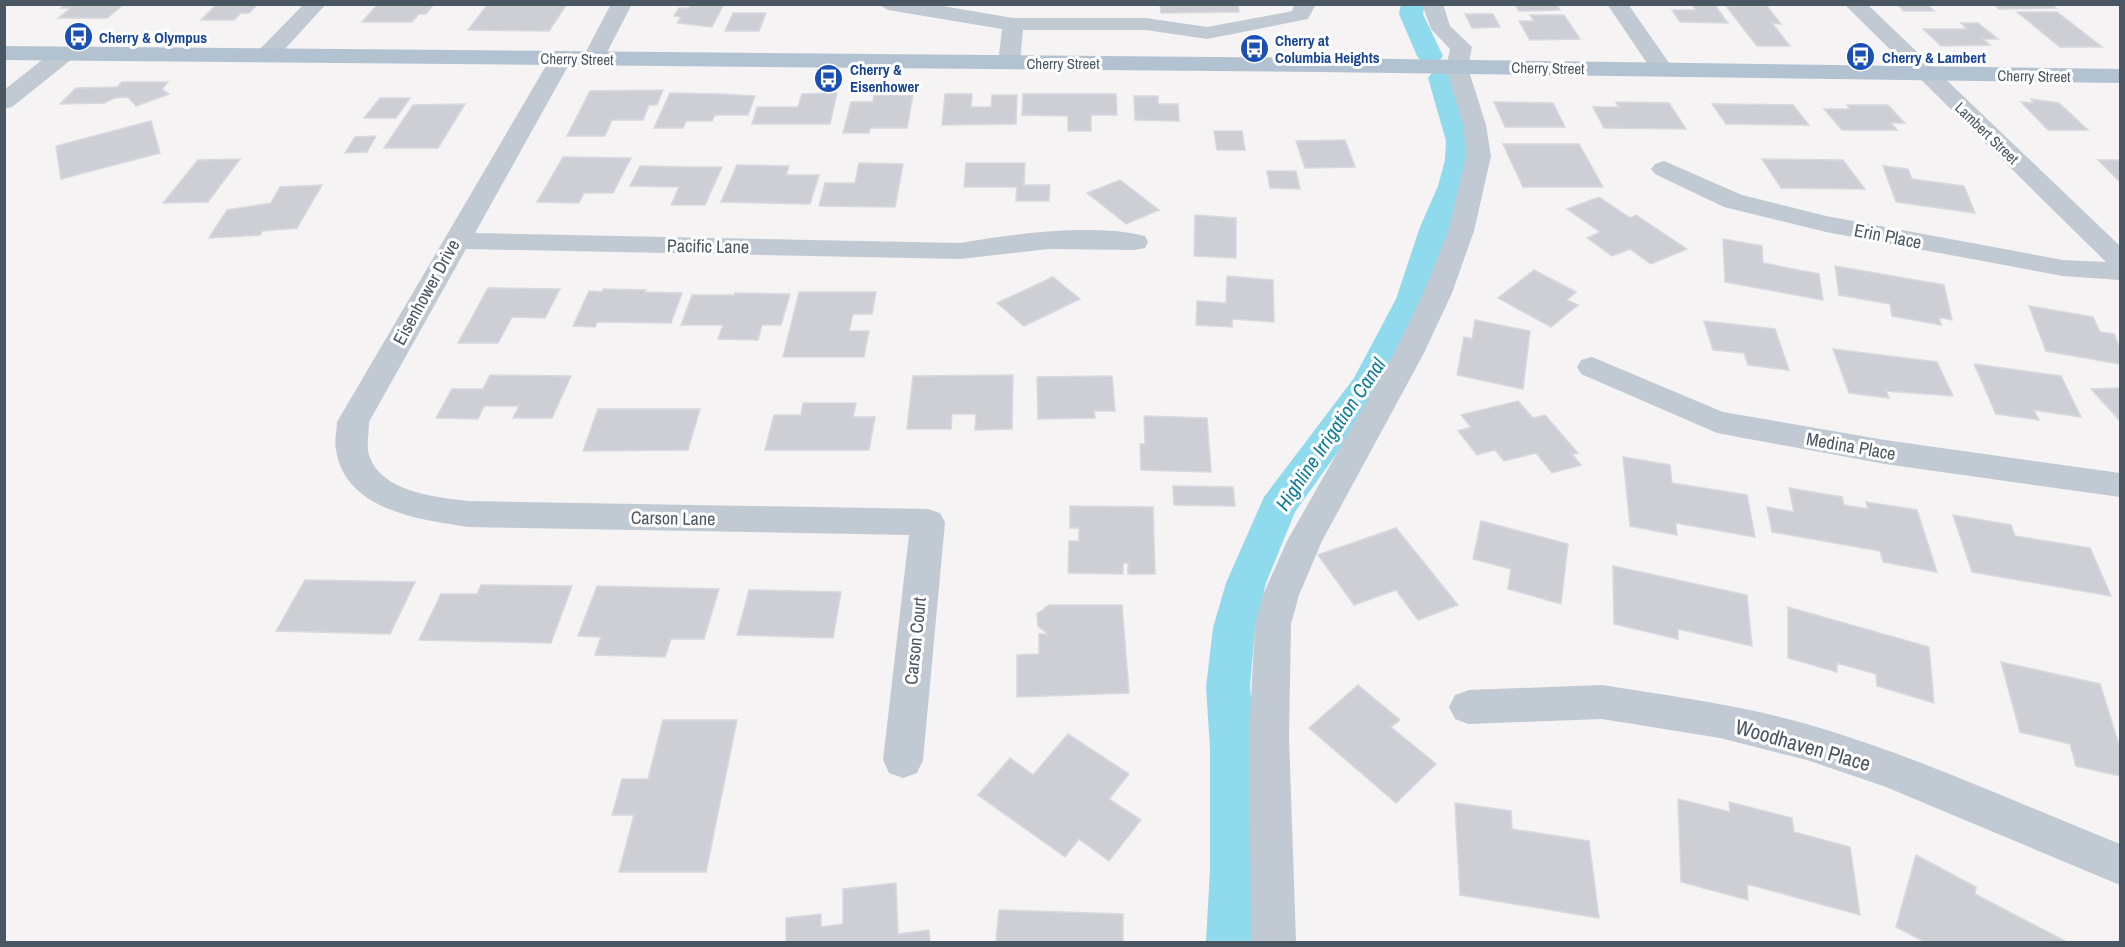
<svg xmlns="http://www.w3.org/2000/svg" width="2125" height="947" font-family="'Archivo Narrow',sans-serif">
  <style>
    .lines { fill: none; stroke-linecap: round; stroke-linejoin: round }
    .canal { fill: #90daee; fill-rule: evenodd }
    .building { fill: #cdcfd5; stroke: #d7d9de; stroke-width: 1.5 }
    .minor { fill: #c1cad2; fill-rule: evenodd }
    .major { fill: #b3c2d1; fill-rule: evenodd }
    .labels { text-anchor: middle; dominant-baseline: central; stroke-width: 6; stroke-linejoin: round; paint-order: stroke }
    .far-transit-label { font-size: 15px; font-weight: bold; fill: #164399; stroke: #fff; text-anchor: start }
    .far-street-label { font-size: 15px; fill: #4a5661; stroke: #fff }
    .street-label { font-size: 18px; fill: #4a5661; stroke: #fff }
    .water-label { font-size: 20px; font-style: italic; fill: #0c7c9b; stroke: #fff }
    .near-street-label { font-size: 21px; fill: #4a5661; stroke: #fff }
  </style>
  <rect width="100%" height="100%" fill="#f5f3f3"/>
  <g class="lines">
    <path class="canal" d="M1401 4H1425L1423 14 1443 56 1439 61 1430 64 1421 61 1417 56 1399 14Z
      M1441 70 1450 73 1454 78 1474 141 1473 160 1468 186 1450 227 1428 299 1381 391 1295 512 1266 583 1255 628 1250 687 1256 749 1260 869 1257 942H1206L1210 869V749L1206 687 1213 628 1226 583 1264 497 1354 378 1396 299 1420 227 1438 186 1445 160 1446 141 1428 78 1432 73Z"/>
  </g>
  <path class="building" d="M66 4H124L107 18H58L71 8H61Z
    M217 4H258L249 13H241L234 20H201Z
    M378 4H434L426 14H419L412 22H362Z
    M488 4H567L549 31 468 30Z
    M691 4H724L712 27 677 23 681 17 674 16 679 8H689Z
    M1160 4H1238L1239 12 1161 13Z
    M1515 4H1556L1560 10 1519 11Z
    M1692 4H1714L1728 23 1680 22 1672 10H1696Z
    M1897 4H1927L1934 11H1904Z
    M1994 4H2052L2056 8 1999 9Z
    M1726 6H1767L1781 24 1772 23 1790 46H1757Z
    M2017 12H2057L2102 47H2060Z
    M733 13H766L759 31H725Z
    M1465 14H1493L1500 27 1472 28Z
    M1530 15H1564L1580 39 1530 40 1519 21H1534Z
    M1961 23H1978L1998 39H1983L1990 45 1941 46 1923 29H1967Z
    M122 82H168L162 89 169 94 136 106 128 97 115 98 104 103 60 104 76 88 117 87Z
    M663 90 657 105H649L643 120H612L605 136H567L590 91Z
    M670 93 720 94 755 96 748 115H715L712 121H686L683 128H654Z
    M837 93 830 124H752L757 107H798L802 94Z
    M945 94H972L971 107H991L992 95H1017L1016 124 942 125Z
    M1023 94H1116L1117 115H1091V131H1068V116L1022 115Z
    M874 95H913L907 128H870L869 133H843L851 102H873Z
    M1134 96H1158V104H1178L1179 121 1135 120Z
    M380 98H410L396 118H364Z
    M2031 99 2059 103 2088 130H2048L2021 102 2034 103Z
    M1494 102 1553 103 1565 127H1505Z
    M1616 102 1669 103 1686 129 1604 128 1593 107H1619Z
    M465 104 438 148H384L413 105Z
    M1712 104 1793 105 1809 125 1726 124Z
    M1847 105H1888L1905 123H1891L1897 130H1842L1824 109H1850Z
    M151 121 160 153 61 179 56 146Z
    M1214 131H1242L1245 150H1217Z
    M376 136 367 152 345 153 355 137Z
    M1345 140 1355 167 1305 168 1296 141Z
    M1503 144H1579L1603 187H1523Z
    M563 157 631 158 613 193H584L579 203 537 202Z
    M240 159 208 202 163 203 198 160Z
    M1762 159 1843 160 1865 189 1781 188Z
    M2098 160H2120V182Z
    M859 163 903 164 895 207 819 206 825 183H855Z
    M966 163H1025L1024 185H1050L1049 201H1016L1017 187H964Z
    M737 165 789 166 786 175H819L810 204 721 202Z
    M640 166 682 167H722L705 205H671L679 187 630 186Z
    M1883 166 1908 169 1912 179 1964 186 1975 213 1896 202Z
    M1267 171H1296L1300 189 1270 188Z
    M1120 180 1159 210 1126 224 1087 193Z
    M322 185 297 228 262 231 260 235 209 238 227 210 271 203 280 187Z
    M1599 197 1630 218 1636 215 1687 249 1651 264 1630 249 1612 256 1587 238 1600 232 1567 209Z
    M1195 215 1236 218V258L1194 256Z
    M1723 239 1762 246 1763 263 1819 274 1823 300 1725 282Z
    M1835 266 1944 285 1952 320 1939 317 1941 325 1892 316 1890 304 1839 295Z
    M1534 270 1576 292 1567 300 1578 305 1551 327 1498 298Z
    M1227 276 1273 280 1274 322 1232 319V327L1196 325 1197 301 1226 303Z
    M1053 277 1080 299 1024 326 997 303Z
    M488 288 560 289 545 318 512 317 498 343H458Z
    M603 289 646 290 645 292 682 293 671 323 597 322 595 327 573 326 589 291 602 292Z
    M799 292H876L872 314H853L849 331H869L864 357H783Z
    M735 293 790 294 781 325H762L758 340 718 339 723 325H681L692 295H734Z
    M2029 306 2093 317 2100 332 2114 334 2120 349V364L2046 351Z
    M1475 320 1530 331 1523 389 1457 375 1464 337 1472 339Z
    M1704 321 1775 329 1789 370 1748 365 1744 353 1713 350Z
    M1833 349 1937 362 1953 396 1886 391 1889 398 1849 393Z
    M1974 364 2061 376 2081 417 2034 410 2039 420 1996 414Z
    M490 375 571 376 552 418H513L519 406H484L478 419 436 418 452 389H483Z
    M1013 375 1012 429 975 430 976 414H952L951 429H907L913 376Z
    M1112 376 1115 411H1094L1095 418 1038 419 1037 377Z
    M2120 388V421L2091 389Z
    M1518 401 1533 418 1545 415 1578 453 1572 454 1581 465 1552 473 1536 453 1504 461 1495 450 1477 455 1458 431 1471 427 1461 415Z
    M803 403H856L853 417H875L869 450H765L774 415H801Z
    M598 409H700L688 450 583 451Z
    M1144 416 1207 418 1211 472 1141 470 1140 444H1145Z
    M1623 457 1670 465 1672 483 1747 495 1755 537 1676 523 1677 535 1630 526Z
    M1173 486 1233 487 1235 506 1174 505Z
    M1789 488 1842 497 1844 505 1868 509 1866 502 1917 510 1937 572 1883 562 1880 551 1772 532 1767 507 1794 512Z
    M1070 506 1153 507 1155 574H1128V563H1123V574L1068 573 1069 541H1079V528H1070Z
    M1953 515 2011 525 2015 536 2090 548 2111 596 1972 572Z
    M1481 521 1568 544 1561 604 1508 589 1511 569 1473 559Z
    M1396 528 1458 605 1418 620 1396 590 1354 605 1318 555Z
    M1613 566 1747 595 1752 646 1678 629V639L1614 624Z
    M305 580 415 582 390 634 276 631Z
    M481 585 572 586 551 643 419 640 441 594H477Z
    M597 586 719 589 704 639H671L665 657 595 655 601 637 578 636Z
    M749 590 841 592 833 638 737 635Z
    M1049 605H1122L1129 693 1017 697V655L1039 654V634H1048L1038 626 1037 614Z
    M1788 607 1929 647 1934 703 1877 686 1876 674 1837 663V672L1788 658Z
    M2001 662 2100 684 2120 748V776L2076 766 2070 744 2020 732Z
    M1358 685 1400 720 1391 727 1436 764 1396 803 1309 728Z
    M663 720H737L706 872H619L634 815H612L622 779H648Z
    M1068 734 1129 774 1109 799 1141 820 1109 861 1079 839 1065 857 978 795 1010 758 1033 775Z
    M1678 799 1730 812 1729 802 1792 818 1794 832 1850 847 1860 915 1747 884 1748 900 1681 882Z
    M1455 803 1511 811 1512 829 1589 841 1599 918 1460 895Z
    M1916 855 1976 887 1975 894 2067 942H1925L1896 927Z
    M896 883 898 934 929 930 930 942H786V918L821 914V927L843 924V889Z
    M999 910 1123 914V942H996Z"/>
  <g class="lines">
    <path class="minor" d="M304 4H326L275 60H259L256 55 259 50Z
      M611 4H632L601 64H585L582 59Z
      M878 4H931L1013 18H1146L1207 27 1288 12 1292 11 1295 4H1316L1308 19 1207 39 1146 30H1023L1020 63 1017 68H1001L998 63 1002 29 888 10Z
      M1422 4H1443L1450 26 1472 47 1468 68 1486 125 1491 156 1474 231 1452 293 1424 353 1322 541 1299 595 1291 624 1289 736 1296 942H1251L1249 736 1255 624 1263 595 1287 541 1394 353 1423 293 1448 231 1466 156 1463 125 1446 68 1450 49 1431 29Z
      M1607 4H1628L1674 70 1671 75H1655Z
      M1844 4H1867L2120 246V280L2063 276 1826 232 1724 207 1655 174 1651 169 1655 164 1664 161 1742 195 1826 216 2063 260 2106 262Z
      M64 47 72 49 75 54 72 59 12 107 4 109V90L56 49Z
      M561 52 569 54 572 59 475 233 960 243C1013 234 1093 223 1145 236L1148 242 1145 248 1135 250 1048 249 960 259 466 249 369 422C369 431 367 441 368 451 377 492 435 497 468 501L928 509 940 513 945 522 923 760 917 773 903 778 889 773 883 760 909 535 468 527C420 520 345 510 336 450 334 441 337 431 337 422L550 59 553 54Z
      M1592 357 1723 412 1885 440 2120 473V497L1885 464 1717 433 1581 374 1577 367 1581 360Z
      M1602 685C1671 696 1740 705 1807 724 1914 755 2017 803 2120 844V885L1886 787 1807 760 1720 738 1602 719 1469 724 1455 719 1449 707 1455 695 1469 690Z"/>
    <path class="major" d="M4 46 1319 58 2120 69V83L1319 72 4 60Z"/>
  </g>
  <defs>
    <symbol id="bus-disc" viewBox="-11 -11 22 22"><circle r="9.5" fill="#1a4fb4" stroke="#fff"/><path d="M-5-6H5V4H4V6H2V4H-2V6H-4V4H-5ZM-3.5-4V0h7V-4ZM-3.5 1.2v1.5H-2V1.2ZM2 1.2v1.5H3.5V1.2Z" fill="#fff"/></symbol>
  </defs>
  <g fill-rule="evenodd">
    <use href="#bus-disc" x="62" y="20" width="33" height="33"/>
    <use href="#bus-disc" x="1238" y="32" width="33" height="33"/>
    <use href="#bus-disc" x="1844" y="40" width="33" height="33"/>
    <use href="#bus-disc" x="812" y="62" width="33" height="33"/>
  </g>
  <g class="labels">
    <g class="far-transit-label">
      <text x="99" y="37">Cherry &amp; Olympus</text>
      <text x="1275" y="40">Cherry at<tspan x="1275" dy="17">Columbia Heights</tspan></text>
      <text x="1882" y="57">Cherry &amp; Lambert</text>
      <text x="850" y="69">Cherry &amp;<tspan x="850" dy="17">Eisenhower</tspan></text>
    </g>
    <g class="far-street-label">
      <text transform="translate(577 59) rotate(1)">Cherry Street</text>
      <text x="1063" y="63">Cherry Street</text>
      <text transform="translate(1548 68) rotate(1)">Cherry Street</text>
      <text transform="translate(2034 76) rotate(1)">Cherry Street</text>
      <text transform="translate(1987 133) rotate(44)">Lambert Street</text>
    </g>
    <g class="street-label">
      <text transform="translate(1888 236) rotate(11)">Erin Place</text>
      <text transform="translate(708 246) rotate(1)">Pacific Lane</text>
      <text transform="translate(426 292) rotate(-61)">Eisenhower Drive</text>
      <text transform="translate(1851 446) rotate(10)">Medina Place</text>
      <text transform="translate(673 518) rotate(1)">Carson Lane</text>
      <text transform="translate(915 641) rotate(-84)">Carson Court</text>
    </g>
    <g class="water-label">
      <text transform="translate(1330 434) rotate(-56)">Highline Irrigation Canal</text>
    </g>
    <g class="near-street-label">
      <text transform="translate(1803 745) rotate(16)">Woodhaven Place</text>
    </g>
  </g>
  <rect width="2125" height="947" fill="none" stroke="#4a5661" stroke-width="12"/>
</svg>
